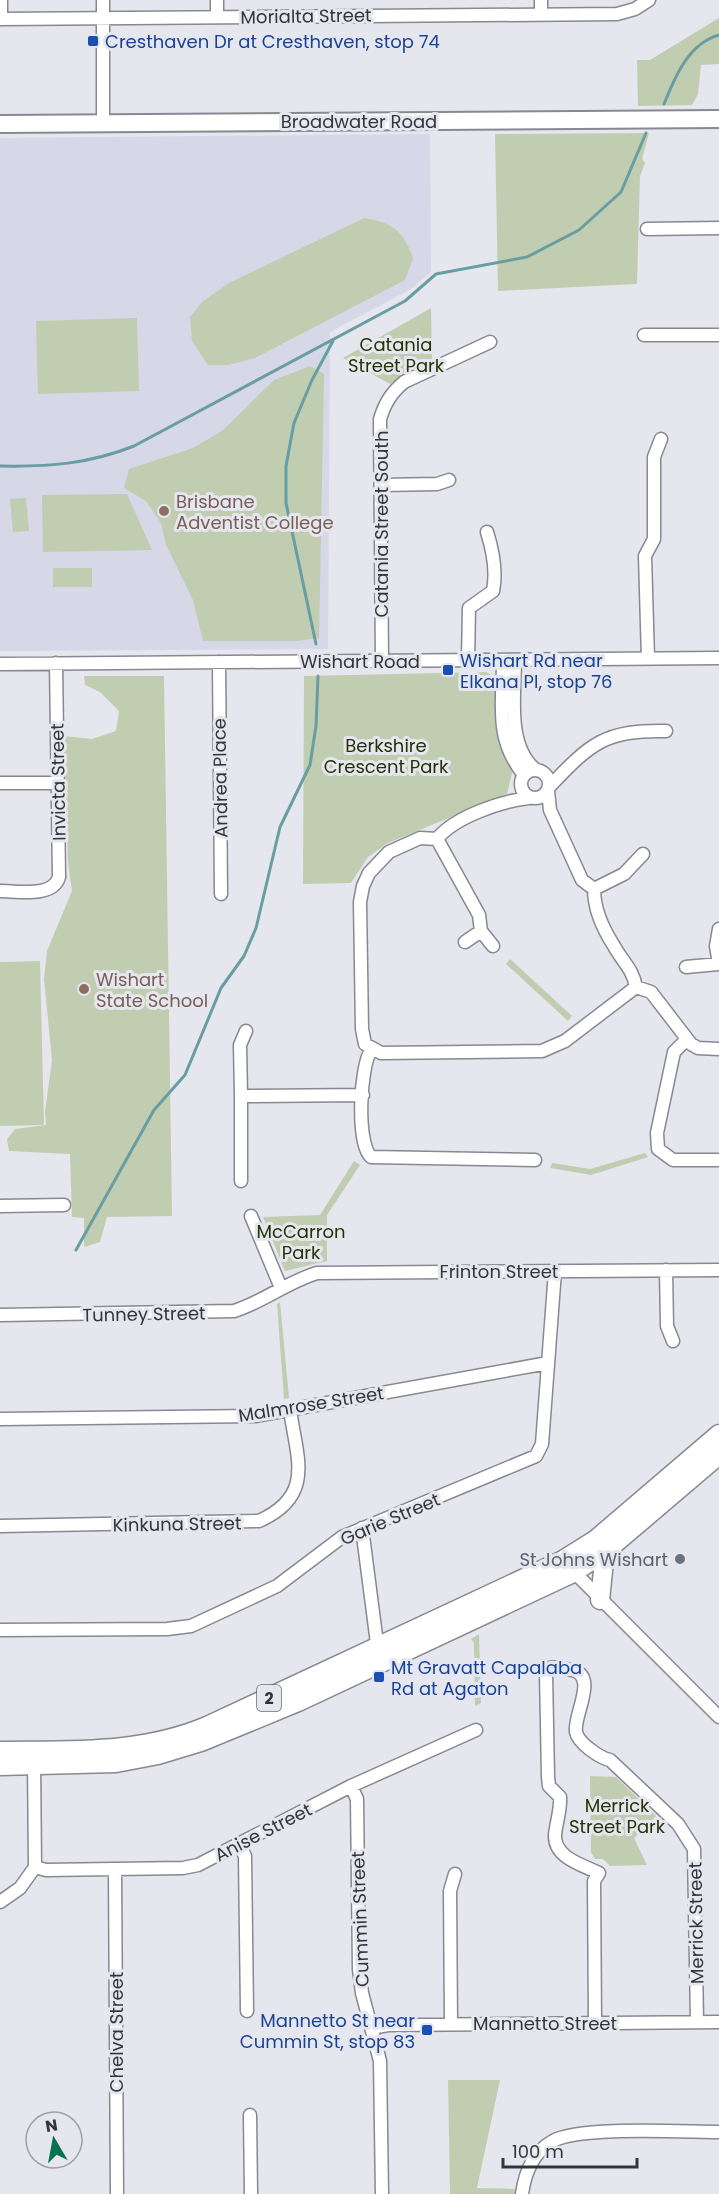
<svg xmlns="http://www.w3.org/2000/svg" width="719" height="2194" font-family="Poppins,sans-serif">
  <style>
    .built { fill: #d6d7e7 }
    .green { fill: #c1cdb0 }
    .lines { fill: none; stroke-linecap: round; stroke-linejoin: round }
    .stream { stroke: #689ea3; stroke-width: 3 }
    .minor-casing { stroke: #878890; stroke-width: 15 }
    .major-casing { stroke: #878890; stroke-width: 20 }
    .highway-casing { stroke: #878890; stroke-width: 21 }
    .minor { stroke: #fff; stroke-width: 12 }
    .major { stroke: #fff; stroke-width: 16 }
    .highway { stroke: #fff; stroke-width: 18 }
    .transit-dot { fill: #1a4fb4; stroke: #e6e6ef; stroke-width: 2 }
    .education-dot { fill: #8d6e63; stroke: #e6e6ef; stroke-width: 2 }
    .worship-dot { fill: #6b7280; stroke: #e6e6ef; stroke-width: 2 }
    .labels { text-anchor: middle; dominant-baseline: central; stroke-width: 6; stroke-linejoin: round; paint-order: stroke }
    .shield { fill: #e6e6ef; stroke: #696a6f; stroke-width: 1.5 }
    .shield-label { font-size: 16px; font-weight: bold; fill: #343538 }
    .street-label { font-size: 18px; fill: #343538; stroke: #e6e6ef }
    .transit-label { font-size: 18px; fill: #164399; stroke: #e6e6ef; text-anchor: start }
    .park-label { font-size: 18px; fill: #243204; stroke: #e6e6ef }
    .education-label { font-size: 18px; fill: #785e54; stroke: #e6e6ef; text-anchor: start }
    .worship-label { font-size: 18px; fill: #5b616d; stroke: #e6e6ef; text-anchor: end }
  </style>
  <rect width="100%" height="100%" fill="#e6e6ef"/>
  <path class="built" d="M430 134 431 272 411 289 330 332 328 649 0 651V138Z"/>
  <path class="green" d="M719 18V64L701 65 698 94 692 105 638 106 637 60H650Z
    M649 133 642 159 645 163 640 176 637 284 498 291 495 134Z
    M364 218C393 223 403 230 413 258L405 280 255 358 228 365H208L192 341 190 317 202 302 229 283Z
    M431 308 432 359 390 384 343 358Z
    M137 318 139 391 38 394 36 321Z
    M310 366 324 374 319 638 297 641H203L193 600 166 545 161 523 146 501 124 488 129 469 193 448 222 431 274 380Z
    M127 494 152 550 43 552 42 495Z
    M26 498 29 531 13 532 10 499Z
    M53 568H92V587H53Z
    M486 672 495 677 499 744 513 769 507 794 388 843 368 857 351 883 303 884 304 676Z
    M84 676H164L172 1216 107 1217 100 1242 84 1247V1218L72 1217 70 1154 9 1151 7 1139 15 1129 46 1125 45 1112 52 1060 44 979 47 951 72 891 68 863 64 736 92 739 116 731 119 711 100 692 85 685Z
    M510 959 572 1016 568 1021 506 964Z
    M40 961 44 1125 0 1126V962Z
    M645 1153 648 1157 591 1175 550 1168 552 1163 590 1169Z
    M354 1161 360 1165 327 1215V1261L285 1271 263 1217 320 1215Z
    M280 1302 289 1398 284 1399 277 1304Z
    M479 1634 481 1703 475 1706 474 1643 471 1639Z
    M590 1776 616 1777 656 1816 634 1838 647 1865 610 1866 603 1859H595L591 1852Z
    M448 2080H500L477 2188 517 2189V2194H450Z"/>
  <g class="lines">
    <path class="stream" d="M664 104C675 77 688 44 719 35
      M0 466C48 467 89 464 134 446L405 301 436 274 527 257 579 230 621 192 646 133
      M316 644 286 503V466L294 423 312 380 333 341
      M76 1250 154 1110 185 1075 221 988 244 956 256 928 280 827 310 765 316 726 318 676"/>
    <defs>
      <path id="minor" d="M1 0V19
        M103 0V123
        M217 0V17
        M541 0V14
        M0 19 617 14 635 9 649 0
        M647 229 719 228
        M644 335H719
        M381 485 437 484 449 480
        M648 659 645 556 654 539V457L661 439
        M468 660 469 608 493 591C497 571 493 551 487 532
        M503 660C503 704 494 738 524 775
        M515 660C515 693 506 746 536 770
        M382 661 380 419C385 403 391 393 404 382L490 342
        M219 662 221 894
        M0 664 719 658
        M521 784a14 14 0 1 1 28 0a14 14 0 1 1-28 0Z
        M0 783H59
        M550 786C591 743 605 730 666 731
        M548 791 550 810 582 880 594 889C594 909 603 929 614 946 622 961 633 969 636 987L651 992 691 1044 698 1048 719 1049
        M529 798C502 801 454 817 437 839L420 838 389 852 369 873 363 886 360 902 362 1029 365 1044 381 1053 542 1051 565 1041 636 987
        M437 839 479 915 481 931
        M594 889 624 874 643 854
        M0 891C17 891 53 898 59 877L56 663
        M465 942 481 931 493 946
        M719 964 716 946 719 929
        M686 967 719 964
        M687 1039 674 1052 657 1133 658 1149 673 1160H719
        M371 1050C360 1067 356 1142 371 1157L535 1160
        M241 1096 240 1045 246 1031
        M241 1181V1096L363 1095
        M0 1206 64 1205
        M251 1216 281 1288
        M666 1270 667 1326 673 1341
        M0 1315 234 1311C263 1302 287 1282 317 1273L719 1270
        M0 1419 255 1416 548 1363
        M0 1526 259 1521C315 1496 297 1459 290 1410
        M362 1528 378 1651
        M569 1567 719 1717
        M0 1630 167 1629 191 1626 277 1586 342 1537 536 1456 542 1444 555 1271
        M351 1786 357 1799 359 1969 362 1993 380 2061 382 2194
        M239 1844 245 1856 247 2011
        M35 1867 46 1870 183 1868 198 1865 351 1786 476 1730
        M115 1869 117 2194
        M0 1902 20 1888 35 1867 34 1760
        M595 2023 594 1881 599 1873C583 1865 554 1858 555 1835 556 1823 561 1810 560 1797L549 1786 548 1777 546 1673 549 1668C557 1666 564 1669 572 1670 599 1676 573 1715 576 1732 578 1743 600 1758 610 1760L678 1824 694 1849 697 2022
        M451 2024 450 1891 455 1874
        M371 2028 388 2025 719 2022
        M250 2115 251 2194
        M522 2194C525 2172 533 2152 553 2141 580 2126 683 2132 719 2132"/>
      <path id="major" d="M0 124 719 119"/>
      <path id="highway" d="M600 1600 605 1552
        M0 1751C70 1750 141 1754 207 1726L563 1560 595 1540 719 1434
        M0 1766 116 1763 158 1755 201 1742 298 1702 573 1573 605 1552 719 1455"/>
    </defs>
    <use href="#minor" class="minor-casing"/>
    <use href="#major" class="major-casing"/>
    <use href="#highway" class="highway-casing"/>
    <use href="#minor" class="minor"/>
    <use href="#major" class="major"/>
    <use href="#highway" class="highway"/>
  </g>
  <g class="transit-dot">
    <rect x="87" y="35" width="12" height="12" rx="3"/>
    <rect x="442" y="664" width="12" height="12" rx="3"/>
    <rect x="373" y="1671" width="12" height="12" rx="3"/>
    <rect x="421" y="2024" width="12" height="12" rx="3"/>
  </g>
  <g class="education-dot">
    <circle cx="164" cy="511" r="6"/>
    <circle cx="84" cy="989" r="6"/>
  </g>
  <circle class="worship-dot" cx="680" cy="1559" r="6"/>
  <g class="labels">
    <rect class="shield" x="257" y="1685" width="24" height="26" rx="4.5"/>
    <g class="shield-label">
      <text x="269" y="1698">2</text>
    </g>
    <g class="street-label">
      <text transform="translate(306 16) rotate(-1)">Morialta Street</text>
      <text x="359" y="121">Broadwater Road</text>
      <text transform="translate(381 524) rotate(-90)">Catania Street South</text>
      <text x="360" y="661">Wishart Road</text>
      <text transform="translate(220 778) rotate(-91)">Andrea Place</text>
      <text transform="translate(58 782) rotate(-91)">Invicta Street</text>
      <text x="499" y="1271">Frinton Street</text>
      <text transform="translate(144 1314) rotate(-1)">Tunney Street</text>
      <text transform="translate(311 1404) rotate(-9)">Malmrose Street</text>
      <text transform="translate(390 1519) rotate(-23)">Garie Street</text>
      <text transform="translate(177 1524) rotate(-1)">Kinkuna Street</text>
      <text transform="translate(263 1832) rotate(-27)">Anise Street</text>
      <text transform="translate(360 1919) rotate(-92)">Cummin Street</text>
      <text transform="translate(696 1923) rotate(-91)">Merrick Street</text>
      <text x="545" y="2023">Mannetto Street</text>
      <text transform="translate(116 2032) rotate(-90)">Chelva Street</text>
    </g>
    <g class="transit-label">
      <text x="105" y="41">Cresthaven Dr at Cresthaven, stop 74</text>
      <text x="460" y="660">Wishart Rd near<tspan x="460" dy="21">Elkana Pl, stop 76</tspan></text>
      <text x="391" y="1667">Mt Gravatt Capalaba<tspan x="391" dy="21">Rd at Agaton</tspan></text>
      <text x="415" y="2020" text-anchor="end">Mannetto St near<tspan x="415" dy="21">Cummin St, stop 83</tspan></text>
    </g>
    <g class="park-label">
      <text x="396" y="344">Catania<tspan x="396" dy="21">Street Park</tspan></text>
      <text x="386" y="745">Berkshire<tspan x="386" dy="21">Crescent Park</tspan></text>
      <text x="301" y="1231">McCarron<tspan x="301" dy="21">Park</tspan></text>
      <text x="617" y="1805">Merrick<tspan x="617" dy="21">Street Park</tspan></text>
    </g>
    <g class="education-label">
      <text x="176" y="501">Brisbane<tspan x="176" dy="21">Adventist College</tspan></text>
      <text x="96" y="979">Wishart<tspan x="96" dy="21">State School</tspan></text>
    </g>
    <g class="worship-label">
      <text x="668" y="1559">St Johns Wishart</text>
    </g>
  </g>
  <g transform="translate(54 2140) rotate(350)"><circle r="28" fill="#e6e6ef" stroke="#9f9fa6" stroke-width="1.5"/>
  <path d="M0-4.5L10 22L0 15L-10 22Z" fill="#03744e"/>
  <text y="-9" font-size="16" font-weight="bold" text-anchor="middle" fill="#343538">N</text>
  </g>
  <path d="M503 2158v9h134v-9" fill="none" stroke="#343538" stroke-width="3"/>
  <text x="512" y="2158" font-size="18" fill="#343538" stroke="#e6e6ef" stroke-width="4.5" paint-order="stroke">100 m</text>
</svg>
